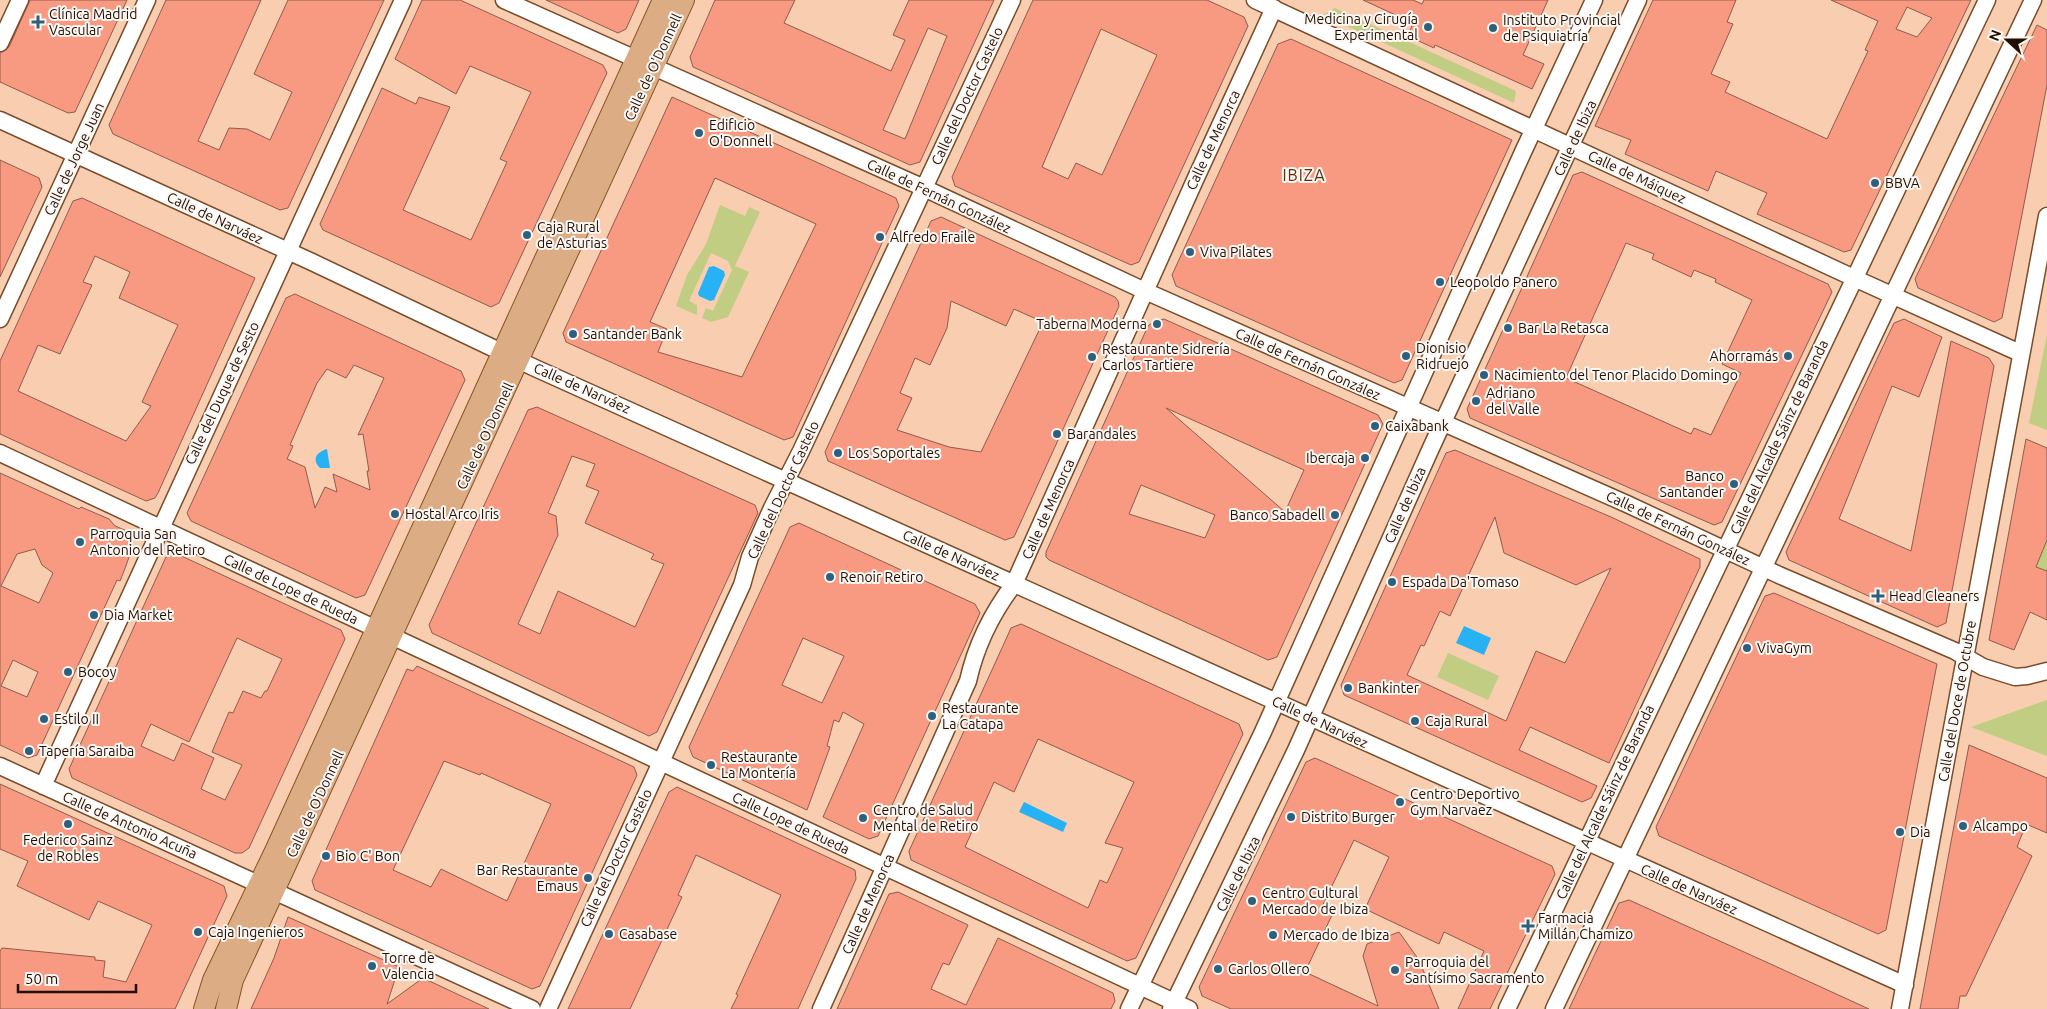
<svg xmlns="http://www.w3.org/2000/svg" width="2047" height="1009" font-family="Ubuntu,sans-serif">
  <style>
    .green { fill: #c1cd82 }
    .water { fill: #26b2f4 }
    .building { fill: #f79a81; stroke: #945a4b; fill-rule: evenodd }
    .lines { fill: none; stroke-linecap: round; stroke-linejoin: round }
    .minor-casing { stroke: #7a4c29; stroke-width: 19 }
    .major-casing { stroke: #8b5122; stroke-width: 22 }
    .minor { stroke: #fff; stroke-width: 16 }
    .major { stroke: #dcac85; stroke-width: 20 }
    .poi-dot { fill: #2d607d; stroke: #fcf7f3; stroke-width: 2 }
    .labels { text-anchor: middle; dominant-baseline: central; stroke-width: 4; stroke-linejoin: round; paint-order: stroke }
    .poi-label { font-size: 14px; fill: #220f03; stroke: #fcf7f3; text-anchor: start }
    .street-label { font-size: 14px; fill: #220f03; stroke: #fcf7f3 }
    .quarter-label { font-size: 16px; letter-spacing: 1px; fill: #5c300b; stroke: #fcf7f3 }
  </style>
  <rect width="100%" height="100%" fill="#f9cdaf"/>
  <path class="green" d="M1335 8 1516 91 1514 103 1323 15Z
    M720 205 745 216 749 207 760 212 735 266 749 272 728 317 711 322 702 318 706 308 713 311 732 270 728 261 711 253 689 301 697 305V315L676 306 687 275 706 244Z
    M2047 335V430L2029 423Z
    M2047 540V571L2036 567Z
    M1448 653 1499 676 1488 700 1437 677Z
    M2047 700V756L1971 727Z"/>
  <path class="water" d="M714 266 724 271 725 275 714 300 710 301 699 296 698 293 709 267Z
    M327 449 330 468H320C311 459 317 452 327 449Z
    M1464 626 1491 638 1484 655 1456 643Z
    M1024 802 1067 823 1063 832 1019 812Z"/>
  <path class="building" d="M30 0H127L75 112 68 113 0 82V53L9 47Z
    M166 0H261L198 141 219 150 229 128 247 129 270 140 292 92 254 74 288 0H384L288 208 280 210 113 134 109 125Z
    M422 0H460L603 65 607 73 499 303 491 307 323 230 320 224 382 88 416 104 419 97 450 107 403 210 471 240 507 162 500 159 531 92 470 66 456 94 395 59Z
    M546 0H639L626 29 618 33Z
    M715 0H795L784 23 891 71 905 40 893 35 909 0H994L920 162 910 165 693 67 690 57ZM928 28 947 36 905 139 883 130Z
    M1033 0H1207L1244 17 1248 26 1139 262 1131 265 955 186 952 177ZM1101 29 1157 55 1102 175 1076 163 1068 179 1042 167Z
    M1363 0H1413L1422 4 1424 0H1548L1523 55 1544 64 1532 89 1435 45 1434 48 1408 36 1413 23Z
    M1653 0H1736L1727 22 1733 24 1711 74 1730 82 1725 92 1827 139 1868 51 1865 50 1878 21 1831 0H1971L1851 250 1844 252 1757 214 1767 193 1716 171 1708 191 1625 154 1631 140 1595 126ZM1907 7 1932 18 1917 37 1896 29Z
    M2037 25 2047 30V85L2002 318 1994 322 1918 288 1915 279Z
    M1291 39 1512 140 1402 380 1394 383 1176 286 1172 275 1278 44Z
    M672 97 896 198 899 206 793 437 784 440 566 342 563 333ZM715 178 816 224 742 377 658 352 667 329 650 322Z
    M0 160 39 178 42 187 0 277Z
    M1582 172 1828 284 1832 292 1722 522 1714 525 1470 418 1467 409 1573 175ZM1626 243 1654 254 1652 259 1691 277 1694 270 1716 279 1715 282 1752 300 1722 364 1741 373 1711 435 1694 428 1691 434 1566 378Z
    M82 198 255 278 158 493 155 498 146 501 0 434V361L73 201ZM95 256 130 272 119 298 178 325 142 402 151 406 126 441 18 391 38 345 60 354 92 285 83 282Z
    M941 217 1115 297 1118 301 1119 306 1014 537 1005 540 828 461 825 452 931 221ZM951 301 1006 326 1014 309 1043 322 981 452 949 447 897 430 912 398 900 393 915 358 930 365 947 328Z
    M295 294 461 371 465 380 365 595 356 598 191 521 187 513 286 298ZM354 365 384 378 358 435 363 434 369 471H367L370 490 333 474 337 492 325 487 315 508 305 467 287 459 293 446 290 445 317 383 327 369 346 378Z
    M1164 319 1378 415 1383 424 1277 657 1268 660 1049 560 1046 557V552L1148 326 1153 322ZM1166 408 1304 470 1285 512ZM1141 485 1215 515 1205 538 1129 514Z
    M1904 319 1942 337 1919 397 1892 386 1839 519 1911 551 1951 341 1989 358 1994 366 1946 623 1937 627 1789 560 1786 552 1894 323Z
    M537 407 755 505 758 513 657 732 649 736 432 633 429 625 528 410ZM572 456 595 464 586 486 599 491 585 523 654 554 651 559 664 564 635 627 558 591 540 634 518 624 558 535 556 516 548 513Z
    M2026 439 2047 448V540L2036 567 2047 571V620L2030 612 2014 650 1989 640Z
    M1455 450 1611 517 1700 559V567L1609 763 1530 727 1519 750 1597 786 1591 798 1582 802 1344 695 1341 685 1446 453ZM1495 517 1504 553 1576 585 1611 568 1565 663 1536 651 1506 721 1407 675 1421 645 1424 646 1440 611 1450 616Z
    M0 473 79 509 81 507 109 519 115 526 127 531 132 549 124 571 120 581 117 580 37 755 28 758 0 745ZM35 549 42 565 53 573 39 603 1 586 17 554ZM13 660 38 672 27 697 1 686Z
    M799 523 975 604 980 613 878 836 869 839 823 817 864 724 843 712 839 722 834 720 827 746 830 747 807 810 693 757 689 747 790 527ZM803 638 844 656 822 703 782 685Z
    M175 553 341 630 345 639 249 848 242 853H235L72 778 69 769 166 557ZM237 638 282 659 267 691H265L261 698 243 691 233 713 229 712 212 752 242 765 225 800 201 789 214 758 182 743 174 761 141 746 151 724 189 742Z
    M1774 593 1937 664 1886 930 1878 934 1659 836 1656 827 1765 596Z
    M1021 624 1239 724 1243 734 1136 958 1127 961 911 860 909 851 1002 648 1011 628ZM1038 739 1134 782 1105 843 1123 848 1107 883 1100 880 1088 908 965 847 994 782 1014 792Z
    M417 666 634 767 637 775 552 960 540 986 532 989 315 890 312 881 407 669 413 671ZM444 761 480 775 481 773 551 804 507 901 441 869 431 887 393 870Z
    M1969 745 2047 778V833L2026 824 2017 847 2032 856 1966 996H1960L1958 1009H1920Z
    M1315 758 1552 866 1555 874 1490 1009H1458L1484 951 1444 932 1439 944 1365 909 1389 857 1354 840 1320 911 1332 915 1305 972 1378 1006 1363 956 1367 944 1399 932 1419 960 1439 1009H1231L1202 996 1199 987 1306 762Z
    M0 784 224 886 227 896 175 1009H0V951L2 948 95 957V960L105 961 103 977 126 982 152 925 98 901 89 920 17 886 28 861 0 849Z
    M677 787 855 870 856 879 798 1009H731L738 995 736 994 781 895 696 855 678 895 682 897 630 1009H568L669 792Z
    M898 892 968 925 949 965 943 963 931 989 966 1005 998 938 1113 993 1115 1001 1111 1009H837L889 894Z
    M1629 900 1764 961 1869 1009H1569L1619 903Z
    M288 917 399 967 387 1004 423 978 489 1009H251L274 958Z"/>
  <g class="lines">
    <defs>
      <path id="minor" d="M504 0 924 188 1145 291 1627 504 1779 575 1955 651 1983 667 2015 677 2027 676 2047 671
        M1255 0 1854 278 2020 353
        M0 43 20 0
        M0 120 312 262 535 368 1905 985
        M0 319 147 0
        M0 453 1189 1009
        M0 766 532 1009
        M43 786 403 0
        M548 1009 742 585 750 557 772 508 801 451 1012 0
        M821 1009 968 681C976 645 992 613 1014 584L1195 180 1274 8
        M1129 1009 1262 734 1523 152 1594 0
        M1171 1009 1296 750 1431 448 1638 0
        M1507 1009 1987 0
        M1554 1009 2033 0
        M1900 1009 2047 216"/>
      <path id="major" d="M204 1009 213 980 275 851 663 0
        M226 1009 233 980 684 0"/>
    </defs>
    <use href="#minor" class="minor-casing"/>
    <use href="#major" class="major-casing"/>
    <use href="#minor" class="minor"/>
    <use href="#major" class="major"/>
  </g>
  <g class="poi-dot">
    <path d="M35.5 14.5h5v5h5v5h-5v5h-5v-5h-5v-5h5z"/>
    <circle cx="1428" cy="27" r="5"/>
    <circle cx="1493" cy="28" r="5"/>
    <circle cx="699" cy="133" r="5"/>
    <circle cx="1875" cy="183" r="5"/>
    <circle cx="527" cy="235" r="5"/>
    <circle cx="880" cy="237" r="5"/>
    <circle cx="1190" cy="252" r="5"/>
    <circle cx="1440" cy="282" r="5"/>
    <circle cx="1157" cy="324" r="5"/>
    <circle cx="1508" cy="328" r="5"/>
    <circle cx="573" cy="334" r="5"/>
    <circle cx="1406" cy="356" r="5"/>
    <circle cx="1788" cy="356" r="5"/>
    <circle cx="1092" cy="357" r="5"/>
    <circle cx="1484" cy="375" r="5"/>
    <circle cx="1476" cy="401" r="5"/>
    <circle cx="1375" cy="426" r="5"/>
    <circle cx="1057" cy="434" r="5"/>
    <circle cx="838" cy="453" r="5"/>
    <circle cx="1365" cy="458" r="5"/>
    <circle cx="1734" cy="484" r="5"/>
    <circle cx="395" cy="514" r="5"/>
    <circle cx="1335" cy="515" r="5"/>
    <circle cx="80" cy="542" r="5"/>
    <circle cx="830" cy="577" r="5"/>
    <circle cx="1392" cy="582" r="5"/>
    <path d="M1875.5 588.5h5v5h5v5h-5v5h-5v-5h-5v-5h5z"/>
    <circle cx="94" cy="615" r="5"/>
    <circle cx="1747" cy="648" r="5"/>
    <circle cx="68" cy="672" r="5"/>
    <circle cx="1348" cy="688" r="5"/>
    <circle cx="932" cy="716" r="5"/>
    <circle cx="44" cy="719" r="5"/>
    <circle cx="1415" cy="721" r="5"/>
    <circle cx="29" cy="751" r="5"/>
    <circle cx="711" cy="765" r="5"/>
    <circle cx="1400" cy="802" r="5"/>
    <circle cx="1291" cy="817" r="5"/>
    <circle cx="863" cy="818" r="5"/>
    <circle cx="68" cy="824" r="5"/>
    <circle cx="1963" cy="826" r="5"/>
    <circle cx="1900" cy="832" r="5"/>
    <circle cx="326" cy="856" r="5"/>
    <circle cx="588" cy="878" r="5"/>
    <circle cx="1252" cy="901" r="5"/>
    <path d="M1525.5 918.5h5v5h5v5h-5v5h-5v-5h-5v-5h5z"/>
    <circle cx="198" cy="932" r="5"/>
    <circle cx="609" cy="934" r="5"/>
    <circle cx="1273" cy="935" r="5"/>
    <circle cx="372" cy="966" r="5"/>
    <circle cx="1218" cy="969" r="5"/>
    <circle cx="1395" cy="970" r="5"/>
  </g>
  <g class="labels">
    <g class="poi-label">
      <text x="49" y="14">Clínica Madrid<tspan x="49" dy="16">Vascular</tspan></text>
      <text x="1418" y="19" text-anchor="end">Medicina y Cirugía<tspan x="1418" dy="16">Experimental</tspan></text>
      <text x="1503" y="20">Instituto Provincial<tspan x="1503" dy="16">de Psiquiatría</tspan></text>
      <text x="709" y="125">Edificio<tspan x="709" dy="16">O'Donnell</tspan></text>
      <text x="1885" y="183">BBVA</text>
      <text x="537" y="227">Caja Rural<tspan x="537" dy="16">de Asturias</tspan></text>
      <text x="890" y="237">Alfredo Fraile</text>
      <text x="1200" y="252">Viva Pilates</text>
      <text x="1450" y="282">Leopoldo Panero</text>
      <text x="1147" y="324" text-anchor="end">Taberna Moderna</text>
      <text x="1518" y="328">Bar La Retasca</text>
      <text x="583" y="334">Santander Bank</text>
      <text x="1416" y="348">Dionisio<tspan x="1416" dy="16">Ridruejo</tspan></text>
      <text x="1102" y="349">Restaurante Sidrería<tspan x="1102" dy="16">Carlos Tartiere</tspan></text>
      <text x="1778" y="356" text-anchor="end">Ahorramás</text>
      <text x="1494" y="375">Nacimiento del Tenor Placido Domingo</text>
      <text x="1486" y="393">Adriano<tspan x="1486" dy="16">del Valle</tspan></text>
      <text x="1385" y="426">Caixabank</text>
      <text x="1067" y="434">Barandales</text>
      <text x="848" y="453">Los Soportales</text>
      <text x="1355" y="458" text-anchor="end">Ibercaja</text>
      <text x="1724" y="476" text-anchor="end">Banco<tspan x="1724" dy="16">Santander</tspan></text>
      <text x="405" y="514">Hostal Arco Iris</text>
      <text x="1325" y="515" text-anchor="end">Banco Sabadell</text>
      <text x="90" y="534">Parroquia San<tspan x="90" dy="16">Antonio del Retiro</tspan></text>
      <text x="840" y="577">Renoir Retiro</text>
      <text x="1402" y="582">Espada Da'Tomaso</text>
      <text x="1889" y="596">Head Cleaners</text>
      <text x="104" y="615">Dia Market</text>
      <text x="1757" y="648">VivaGym</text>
      <text x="78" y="672">Bocoy</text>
      <text x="1358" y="688">Bankinter</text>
      <text x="942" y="708">Restaurante<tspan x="942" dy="16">La Catapa</tspan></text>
      <text x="54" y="719">Estilo II</text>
      <text x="1425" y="721">Caja Rural</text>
      <text x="39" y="751">Tapería Saraiba</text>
      <text x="721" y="757">Restaurante<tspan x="721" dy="16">La Montería</tspan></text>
      <text x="1410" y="794">Centro Deportivo<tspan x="1410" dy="16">Gym Narvaez</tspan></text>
      <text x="873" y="810">Centro de Salud<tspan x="873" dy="16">Mental de Retiro</tspan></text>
      <text x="1301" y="817">Distrito Burger</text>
      <text x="1973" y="826">Alcampo</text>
      <text x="1910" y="832">Dia</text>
      <text x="68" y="840" text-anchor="middle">Federico Sainz<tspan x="68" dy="16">de Robles</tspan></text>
      <text x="336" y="856">Bio C' Bon</text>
      <text x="578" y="870" text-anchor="end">Bar Restaurante<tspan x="578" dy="16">Emaus</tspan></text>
      <text x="1262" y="893">Centro Cultural<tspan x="1262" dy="16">Mercado de Ibiza</tspan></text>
      <text x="1538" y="918">Farmacia<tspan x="1538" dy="16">Millán Chamizo</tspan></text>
      <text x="208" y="932">Caja Ingenieros</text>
      <text x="619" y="934">Casabase</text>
      <text x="1283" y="935">Mercado de Ibiza</text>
      <text x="382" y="958">Torre de<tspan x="382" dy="16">Valencia</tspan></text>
      <text x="1405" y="962">Parroquia del<tspan x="1405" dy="16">Santísimo Sacramento</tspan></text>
      <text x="1228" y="969">Carlos Ollero</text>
    </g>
    <g class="street-label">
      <text transform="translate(653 67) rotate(-65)">Calle de O'Donnell</text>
      <text transform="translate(967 96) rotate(-65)">Calle del Doctor Castelo</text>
      <text transform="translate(1575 138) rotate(-65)">Calle de Ibiza</text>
      <text transform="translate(1213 140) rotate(-65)">Calle de Menorca</text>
      <text transform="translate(74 159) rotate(-65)">Calle de Jorge Juan</text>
      <text transform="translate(1637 177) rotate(25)">Calle de Máiquez</text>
      <text transform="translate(939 196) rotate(25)">Calle de Fernán González</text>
      <text transform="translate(215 218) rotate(25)">Calle de Narváez</text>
      <text transform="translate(1308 364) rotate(24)">Calle de Fernán González</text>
      <text transform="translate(582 388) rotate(24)">Calle de Narváez</text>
      <text transform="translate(222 393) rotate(-65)">Calle del Duque de Sesto</text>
      <text transform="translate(485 436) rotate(-65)">Calle de O'Donnell</text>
      <text transform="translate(1779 437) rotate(-65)">Calle del Alcalde Sáinz de Baranda</text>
      <text transform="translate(783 490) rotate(-65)">Calle del Doctor Castelo</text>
      <text transform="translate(1405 505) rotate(-66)">Calle de Ibiza</text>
      <text transform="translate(1048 509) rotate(-66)">Calle de Menorca</text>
      <text transform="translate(1678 528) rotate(25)">Calle de Fernán González</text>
      <text transform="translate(951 555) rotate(24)">Calle de Narváez</text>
      <text transform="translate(291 589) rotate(25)">Calle de Lope de Rueda</text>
      <text transform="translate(1957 701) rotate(-80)">Calle del Doce de Octubre</text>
      <text transform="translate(1320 722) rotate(25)">Calle de Narváez</text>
      <text transform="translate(1605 802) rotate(-65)">Calle del Alcalde Sáinz de Baranda</text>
      <text transform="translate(315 804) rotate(-65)">Calle de O'Donnell</text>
      <text transform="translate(791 823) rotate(25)">Calle Lope de Rueda</text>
      <text transform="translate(130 825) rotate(24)">Calle de Antonio Acuña</text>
      <text transform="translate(616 858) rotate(-65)">Calle del Doctor Castelo</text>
      <text transform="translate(1238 874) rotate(-64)">Calle de Ibiza</text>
      <text transform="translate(1689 889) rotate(24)">Calle de Narváez</text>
      <text transform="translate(868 904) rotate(-66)">Calle de Menorca</text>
    </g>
    <g class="quarter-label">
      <text x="1304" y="175">IBIZA</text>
    </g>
  </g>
  <g transform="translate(2007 40) rotate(291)" stroke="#fcf7f3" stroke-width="4" paint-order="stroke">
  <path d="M0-4L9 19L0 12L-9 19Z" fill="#220f03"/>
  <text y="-8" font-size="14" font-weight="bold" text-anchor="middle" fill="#220f03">N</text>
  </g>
  <path d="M18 984v8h118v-8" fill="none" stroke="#220f03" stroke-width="2.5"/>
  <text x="25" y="984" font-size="15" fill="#220f03" stroke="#fcf7f3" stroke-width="4" paint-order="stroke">50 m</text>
</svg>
